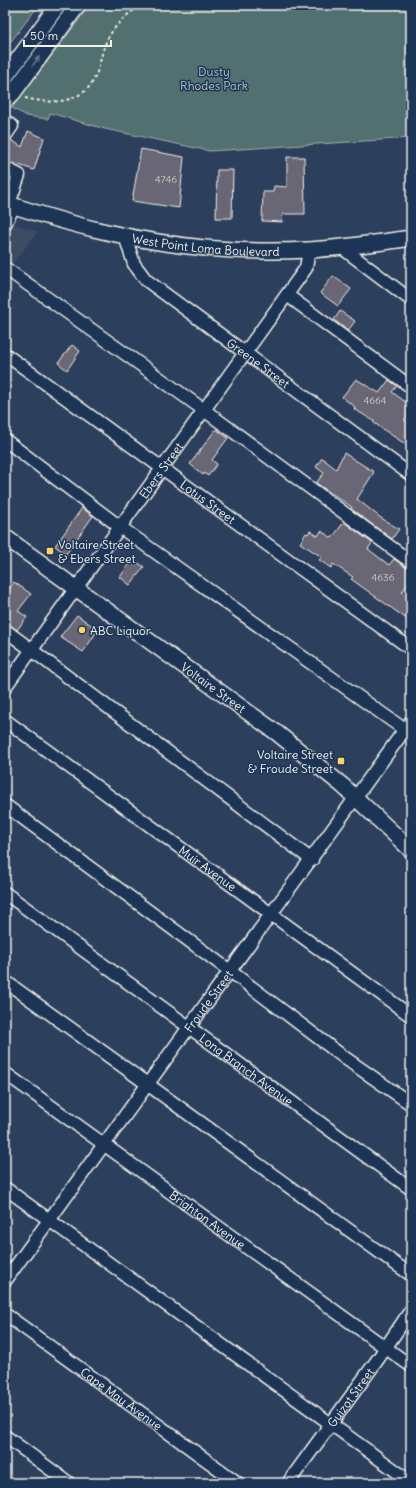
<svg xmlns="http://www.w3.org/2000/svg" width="416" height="1488" font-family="Delius,sans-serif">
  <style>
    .built { fill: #3e4b64 }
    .green { fill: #52706f; stroke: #a3b0ac }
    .building { fill: #696674; stroke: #f4f1e8 }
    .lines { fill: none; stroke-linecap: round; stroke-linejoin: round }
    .minor-casing { stroke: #f4f1e8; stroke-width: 15 }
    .major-casing { stroke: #f4f1e8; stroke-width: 18 }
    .path { stroke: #f4f1e8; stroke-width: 2; stroke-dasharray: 3 3; stroke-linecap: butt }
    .minor { stroke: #1d3557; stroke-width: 12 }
    .major { stroke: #1d3557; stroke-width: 15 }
    .oneway { fill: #68778a }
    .poi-dot { fill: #ffd166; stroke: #1d3557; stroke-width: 1.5 }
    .labels { text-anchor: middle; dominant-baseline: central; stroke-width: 3; stroke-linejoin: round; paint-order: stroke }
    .number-label { font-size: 10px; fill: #d1cecb }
    .park-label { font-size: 12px; fill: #bbc4be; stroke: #1d3557 }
    .street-label { font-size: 12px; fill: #f4f1e8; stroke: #1d3557 }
    .poi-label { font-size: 12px; fill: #f4f1e8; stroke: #1d3557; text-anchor: start }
  </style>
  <rect width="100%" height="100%" fill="#2c3f5d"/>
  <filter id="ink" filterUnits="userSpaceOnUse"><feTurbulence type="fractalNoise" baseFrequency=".025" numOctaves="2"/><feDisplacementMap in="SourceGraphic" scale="8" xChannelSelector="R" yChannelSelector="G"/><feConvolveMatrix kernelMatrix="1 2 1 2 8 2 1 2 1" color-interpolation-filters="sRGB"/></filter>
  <g filter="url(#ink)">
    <path class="built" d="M5 221 38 232 10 267 5 263Z"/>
    <path class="green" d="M5 5H39L5 49Z
      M90 5H411V138L210 151 105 129 50 113 48 119 27 116 12 108Z"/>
    <path class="building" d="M28 131 44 138 34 170 13 163 5 167V143L11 140 22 147Z
      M141 149 184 157 179 208 132 201Z
      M287 157H304L305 214H283L282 222 262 221 263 192H273L274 186 287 187Z
      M217 170H233L232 218H216Z
      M333 276 351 289 338 306 320 293Z
      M340 311 355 321 348 331 334 320Z
      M72 345 80 351 67 370 58 363Z
      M356 379 379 393 389 380 397 386 392 392 411 406V411L404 420 411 425V448L384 430 373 422 374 421 354 409 355 407 342 397Z
      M216 429 228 438 212 460 217 464 208 476 204 473 203 475 190 464Z
      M344 453 374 472 357 499 381 518 399 529 392 539 351 509 352 507 316 483 324 473 316 467 322 458 336 469Z
      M82 508 93 516 66 554 55 546Z
      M344 522 372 543 368 549 389 565 394 559 411 571V579L402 592 411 598V622L351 579 353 577 333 564 331 568 319 560 322 557 300 543 306 533 308 534 310 531 318 536 321 531 332 538Z
      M133 559 144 567 130 585 120 577Z
      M14 582 31 594 18 611 27 617 17 630 5 622V595Z
      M77 615 98 630 83 652 60 637Z"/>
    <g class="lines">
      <defs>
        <g id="minor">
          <path d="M5 121 12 126 5 136"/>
          <path d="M9 204 19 175 11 171"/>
          <path d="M5 224 14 206"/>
          <path id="s1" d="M125 236 134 264 146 280 411 475"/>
          <path d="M341 247 411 300"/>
          <path d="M5 268 204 410 411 562"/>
          <path d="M287 295 411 387"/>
          <path id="s2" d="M5 354 411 649"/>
          <path d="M5 440 120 527 405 730"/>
          <path d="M5 630 312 860"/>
          <path id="s3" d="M5 687 306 268 309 250"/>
          <path id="s4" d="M5 720 411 1016"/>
          <path d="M5 805 230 971 345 1058 411 1104"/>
          <path id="s5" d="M5 893 411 1189"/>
          <path d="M5 981 411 1275"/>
          <path id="s6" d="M5 1073 411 1366"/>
          <path d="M5 1188 411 1482"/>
          <path id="s7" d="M5 1281 411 721"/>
          <path id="s8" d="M5 1314 238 1483"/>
          <path d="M5 1436 69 1483"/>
          <path id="s9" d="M288 1483 378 1359 411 1310"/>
        </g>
        <g id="major">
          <path d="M5 77 58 5"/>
          <path d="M5 101 13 93 78 5"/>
          <path id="s10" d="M5 203C36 213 67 223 98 230 165 246 239 254 309 250 343 248 377 243 411 238"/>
          <path id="s11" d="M5 537 277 733 343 786 411 850"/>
        </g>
      </defs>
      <use href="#minor" class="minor-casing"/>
      <use href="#major" class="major-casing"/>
      <path class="path" d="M25 98C49 104 83 105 95 77 100 66 101 54 106 42 113 27 127 13 142 5"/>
      <use href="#minor" class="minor"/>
      <use href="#major" class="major"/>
    </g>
    <defs><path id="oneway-solid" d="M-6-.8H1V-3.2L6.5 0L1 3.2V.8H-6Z"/></defs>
    <use class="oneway" href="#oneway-solid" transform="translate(36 61) rotate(-54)"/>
  </g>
  <g class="poi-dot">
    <rect x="46" y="547" width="8" height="8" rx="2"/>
    <circle cx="82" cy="630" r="4"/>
    <rect x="337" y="757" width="8" height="8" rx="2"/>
  </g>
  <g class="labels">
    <g class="number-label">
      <text x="166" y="179">4746</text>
      <text x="375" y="400">4664</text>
      <text x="383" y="577">4636</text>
    </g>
    <g class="park-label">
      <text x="214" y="71">Dusty<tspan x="214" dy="14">Rhodes Park</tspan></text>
    </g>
    <g class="street-label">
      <text stroke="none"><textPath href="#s10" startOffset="206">West Point Loma Boulevard</textPath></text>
      <text stroke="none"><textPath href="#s1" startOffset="189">Greene Street</textPath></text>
      <text stroke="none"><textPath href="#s3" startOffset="267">Ebers Street</textPath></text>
      <text stroke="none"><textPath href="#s2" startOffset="251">Lotus Street</textPath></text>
      <text stroke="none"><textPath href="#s11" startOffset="257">Voltaire Street</textPath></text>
      <text stroke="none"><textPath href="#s4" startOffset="251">Muir Avenue</textPath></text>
      <text stroke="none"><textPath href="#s7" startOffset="346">Froude Street</textPath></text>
      <text stroke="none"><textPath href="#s5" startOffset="299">Long Branch Avenue</textPath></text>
      <text stroke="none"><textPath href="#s6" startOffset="250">Brighton Avenue</textPath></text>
      <text stroke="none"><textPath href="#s9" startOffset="106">Guizot Street</textPath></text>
      <text stroke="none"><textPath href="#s8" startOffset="144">Cape May Avenue</textPath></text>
    </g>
    <g class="poi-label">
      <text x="58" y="544">Voltaire Street<tspan x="58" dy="14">&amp; Ebers Street</tspan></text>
      <text x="90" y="630">ABC Liquor</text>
      <text x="333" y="754" text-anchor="end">Voltaire Street<tspan x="333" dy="14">&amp; Froude Street</tspan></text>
    </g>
  </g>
  <rect width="416" height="1488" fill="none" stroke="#1d3557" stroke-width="20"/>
  <rect x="10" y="10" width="396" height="1468" fill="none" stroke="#f4f1e8" stroke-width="1.5" filter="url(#ink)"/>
  <path d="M24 40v6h87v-6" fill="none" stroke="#f4f1e8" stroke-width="2"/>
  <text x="30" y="40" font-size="12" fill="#f4f1e8" stroke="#1d3557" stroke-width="3" paint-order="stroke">50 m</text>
</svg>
